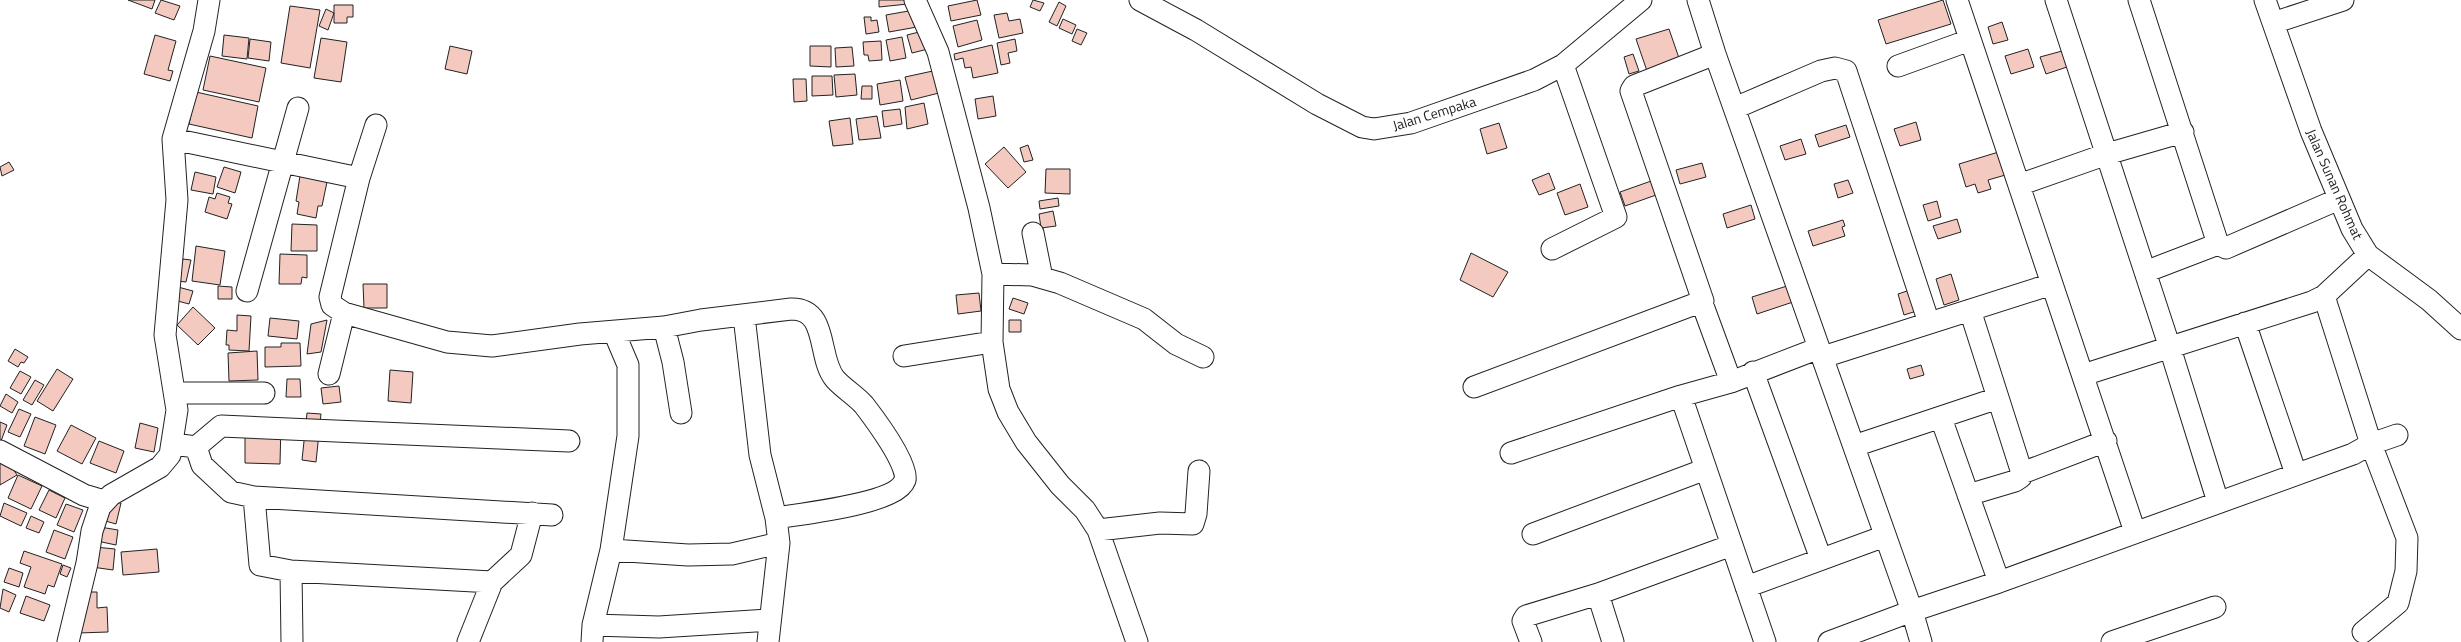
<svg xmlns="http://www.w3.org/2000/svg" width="2461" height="642" font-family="'Titillium Web',sans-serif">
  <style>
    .building { fill: #f3c9c0; stroke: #222 }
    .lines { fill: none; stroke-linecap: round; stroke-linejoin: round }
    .minor-casing { stroke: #222; stroke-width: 23 }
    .minor { stroke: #fff; stroke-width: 21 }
    .labels { text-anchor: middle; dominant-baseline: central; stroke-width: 4; stroke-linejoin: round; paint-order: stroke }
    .street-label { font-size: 14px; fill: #222; stroke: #fff }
  </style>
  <rect width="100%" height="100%" fill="#fff"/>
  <path class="building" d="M128 0H155L152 9Z
    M161 0 180 6 174 20 155 13Z
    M879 0H907L908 4 879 7Z
    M977 0 981 15 951 21 948 6Z
    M1033 0 1044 3 1040 11 1030 7Z
    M1943 0 1951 24 1886 44 1878 20Z
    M1059 2 1066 6 1057 26 1049 22Z
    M334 5H353V17H347V23H334Z
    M290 6 320 10 310 68 281 63Z
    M326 9 334 13 328 30 319 26Z
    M914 10 917 27 889 32 886 15Z
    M1007 13 1009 21 1020 19 1023 33 999 38 994 15Z
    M864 17H871V21L877 20 879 32 866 34Z
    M1063 19 1076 25 1072 34 1059 28Z
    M977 20 982 40 958 47 953 26Z
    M2002 22 2008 40 1993 44 1988 27Z
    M1077 29 1087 33 1081 45 1072 41Z
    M1669 29 1680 61 1647 71 1636 39Z
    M927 30 932 48 912 53 907 35Z
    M155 35 176 41 168 70 173 71 170 81 144 74Z
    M224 35 249 38 247 59 222 56Z
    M902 37 906 58 890 61 886 40Z
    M321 38 347 42 341 82 314 78Z
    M250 39 271 42 269 61 248 58Z
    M1015 39 1017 51 1008 53 1010 63 1001 65 997 43Z
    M881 41 882 60 869 61 868 55H864L863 42Z
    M992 45 998 73 973 78 971 67 965 68 963 58 955 60 954 54Z
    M450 46 472 51 467 74 445 69Z
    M810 46H831V67L810 66Z
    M852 47 854 66 836 67 835 48Z
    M2028 49 2034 67 2011 74 2005 56Z
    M2062 51 2067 67 2046 74 2040 57Z
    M1633 54 1639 71 1629 74 1624 57Z
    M210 56 266 68 259 102 203 90Z
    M942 69 947 91 911 100 905 77Z
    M855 74 857 95 836 97 834 75Z
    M812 76H832L833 95 812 96Z
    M793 79H806L807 101 794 102Z
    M900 80 903 101 880 105 877 84Z
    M862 86H872V99H861Z
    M196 92 258 106 252 138 189 124Z
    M993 96 996 116 978 119 975 99Z
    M924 103 928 124 907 129 905 107Z
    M900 109 902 124 884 127 882 111Z
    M877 116 881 138 859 140 856 119Z
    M850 118 853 144 833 146 829 121Z
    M1916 122 1921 140 1900 146 1894 129Z
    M1499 123 1507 148 1487 154 1480 129Z
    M1846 125 1850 137 1819 147 1815 135Z
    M1801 139 1806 154 1785 160 1780 146Z
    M1028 145 1033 160 1024 162 1020 148Z
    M1004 147 1026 172 1008 188 985 164Z
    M2002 151 2009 174 1988 180 1991 189 1978 193 1975 184 1966 187 1959 164Z
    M9 162 14 170 2 176 0 167Z
    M1702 163 1706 177 1680 184 1676 170Z
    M224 167 241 172 235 193 217 187Z
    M1046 169H1070V194L1045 193Z
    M195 172 216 177 213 194 191 190Z
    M1549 173 1555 189 1539 195 1532 180Z
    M300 176 327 182 322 206H318L316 218 297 214 299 202 296 201Z
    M1654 180 1659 194 1625 206 1620 192Z
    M1848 180 1853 193 1838 198 1834 184Z
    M1580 184 1588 207 1565 215 1557 193Z
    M217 193 230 197 228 203 232 204 227 219 205 212 209 197 215 199Z
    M1058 198 1059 206 1040 209 1039 201Z
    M1937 201 1941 217 1928 221 1923 205Z
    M1751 205 1755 219 1727 228 1723 214Z
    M1053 211 1056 226 1041 228 1039 214Z
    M1957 219 1961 232 1938 239 1933 226Z
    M1843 220 1845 226 1842 227 1845 236 1813 246 1808 231Z
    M292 224 317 225V251H291Z
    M196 246 225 251 220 285 192 281Z
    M1471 253 1508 272 1493 297 1460 280Z
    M280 254 307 255V278L302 277 301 284H279Z
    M183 259 191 260 186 282 178 281Z
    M1951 274 1959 300 1944 305 1936 279Z
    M363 284H387V308H364Z
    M218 286 232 287V299H218Z
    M1787 286 1793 302 1757 314 1752 297Z
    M178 287 193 291 189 304 174 300Z
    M1916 288 1923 309 1904 315 1898 294Z
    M979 293 981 311 958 314 956 295Z
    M1013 298 1028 303 1024 314 1009 309Z
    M193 307 215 328 198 345 177 325Z
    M237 315 251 316 249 351 229 350V345H226L227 330 237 331Z
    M270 318 299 321 297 339 268 336Z
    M327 320 321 352 307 354 311 324Z
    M1009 320H1021V332H1009Z
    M281 343H300L301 366 265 367V347H281Z
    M15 349 28 357 24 363 21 362 18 367 8 361Z
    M257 351 258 380 229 381 228 353Z
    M1921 365 1924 375 1910 379 1907 369Z
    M57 369 73 379 53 411 37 401Z
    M390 370 413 372 411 403 388 401Z
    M20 371 31 377 21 394 10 388Z
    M287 379H300L301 397H286Z
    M35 380 44 385 32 405 23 400Z
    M339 386 341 402 323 404 321 388Z
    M6 394 18 402 12 413 0 406Z
    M19 409 31 414 20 437 8 432Z
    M307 413 321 414 316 462 302 460Z
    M35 417 56 425 45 454 24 446Z
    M0 422 7 425 1 441 0 440Z
    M140 423 158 428 154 452 135 448Z
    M245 423H281L280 464 245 463Z
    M71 425 96 438 82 464 57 451Z
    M99 441 124 451 116 473 90 463Z
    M4 455 17 475 0 485V458Z
    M18 475 42 486 31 509 8 498Z
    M49 490 65 498 56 518 39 510Z
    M112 501 121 503 116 524 102 520Z
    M4 503 27 513 21 526 0 516Z
    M66 504 83 510 74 532 57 525Z
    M31 516 44 522 39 533 26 528Z
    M100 527 118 530 116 545 97 541Z
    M54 530 73 537 65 559 46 552Z
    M95 547 115 549 113 570 92 567Z
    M157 549 159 572 123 575 121 552Z
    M24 551 62 564 54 587 48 585 45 594 24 587 31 567 20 563Z
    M63 565 71 568 67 577 60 574Z
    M9 568 23 573 19 587 4 582Z
    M3 589 16 595 9 612 0 608Z
    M86 592H97V608L107 607 108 632 78 633Z
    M26 596 50 605 44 621 20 613Z"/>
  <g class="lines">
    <defs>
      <path id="minor" d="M915 0 938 52 979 208 993 274 992 342 999 389 1008 412 1026 442 1060 485 1085 510 1098 530 1137 642
        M1140 0 1196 30 1317 104 1362 127 1374 129 1411 123 1534 80 1563 65 1641 0
        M1698 0 1715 54 1912 611 1999 582 2353 454 2371 444 2397 435
        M1957 0 2135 532
        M2056 0 2170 348 2218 502
        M2139 0 2218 244 2226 248 2339 199
        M2265 0 2311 131 2352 229 2368 255 2429 300 2461 329
        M2273 23 2343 0
        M1898 66 1970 40
        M1735 108 1821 71 1835 68 1846 71 1929 323
        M376 125 359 178 330 297 332 305 344 313 447 342 492 346 580 334 664 327 701 320 791 309C829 308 817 358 835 379 844 389 855 395 864 405 874 418 909 465 905 480 897 504 800 514 776 518
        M173 139 359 178
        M2019 185 2107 154 2183 132
        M1033 233 1042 278
        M1552 249 1616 217 1563 65
        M2145 272 2218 244
        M993 274 1032 275 1060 283 1144 319 1176 344 1203 357
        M247 291 298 108
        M2324 296 2368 255
        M1702 303 1731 382
        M744 316 760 455 776 518 779 543 768 642
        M2245 323 2296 474
        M664 327 673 362 681 413
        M904 356 992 342
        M1823 357 2052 284
        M1753 372 1821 559
        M329 374 344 313
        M2083 375 2312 302 2324 296 2371 444 2407 538 2406 571 2398 603 2363 632
        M1474 387 1703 301 1631 91 1634 86 1715 54
        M175 393H264
        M1681 396 1765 642
        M1941 418 1999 582
        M173 444 196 447 221 426 569 441
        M1854 446 1998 398
        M196 447 202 465 231 492 254 497 552 515
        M0 451 84 495 104 501
        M1511 453 1681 396 1731 382 1819 348
        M2022 473 2106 441
        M1968 495 2015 481 2021 477 2022 473 1970 310
        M254 497 260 565 291 571 492 582 521 555 532 513
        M1098 530 1160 523 1193 524 1196 514 1199 471
        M1533 534 1706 469
        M611 550 688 555 732 554 779 543
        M291 571 292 642
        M1746 587 1885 536
        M1598 594 1613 642
        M593 625 659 627 770 620
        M68 642 87 563 92 531 100 507 111 495 160 467 170 455 177 410 165 335 177 200 173 139 204 31 209 0
        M468 642 492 582
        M592 642 593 625 611 550 628 436V365L614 332
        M1531 642 1523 621 1526 616 1598 594 1732 545
        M1829 642 1912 611 1921 642
        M2112 642 2215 607"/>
    </defs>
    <use href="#minor" class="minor-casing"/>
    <use href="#minor" class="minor"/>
  </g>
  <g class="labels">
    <g class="street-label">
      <text transform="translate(1434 113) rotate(-17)">Jalan Cempaka</text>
      <text transform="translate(2335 184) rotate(66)">Jalan Sunan Rohmat</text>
    </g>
  </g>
</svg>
